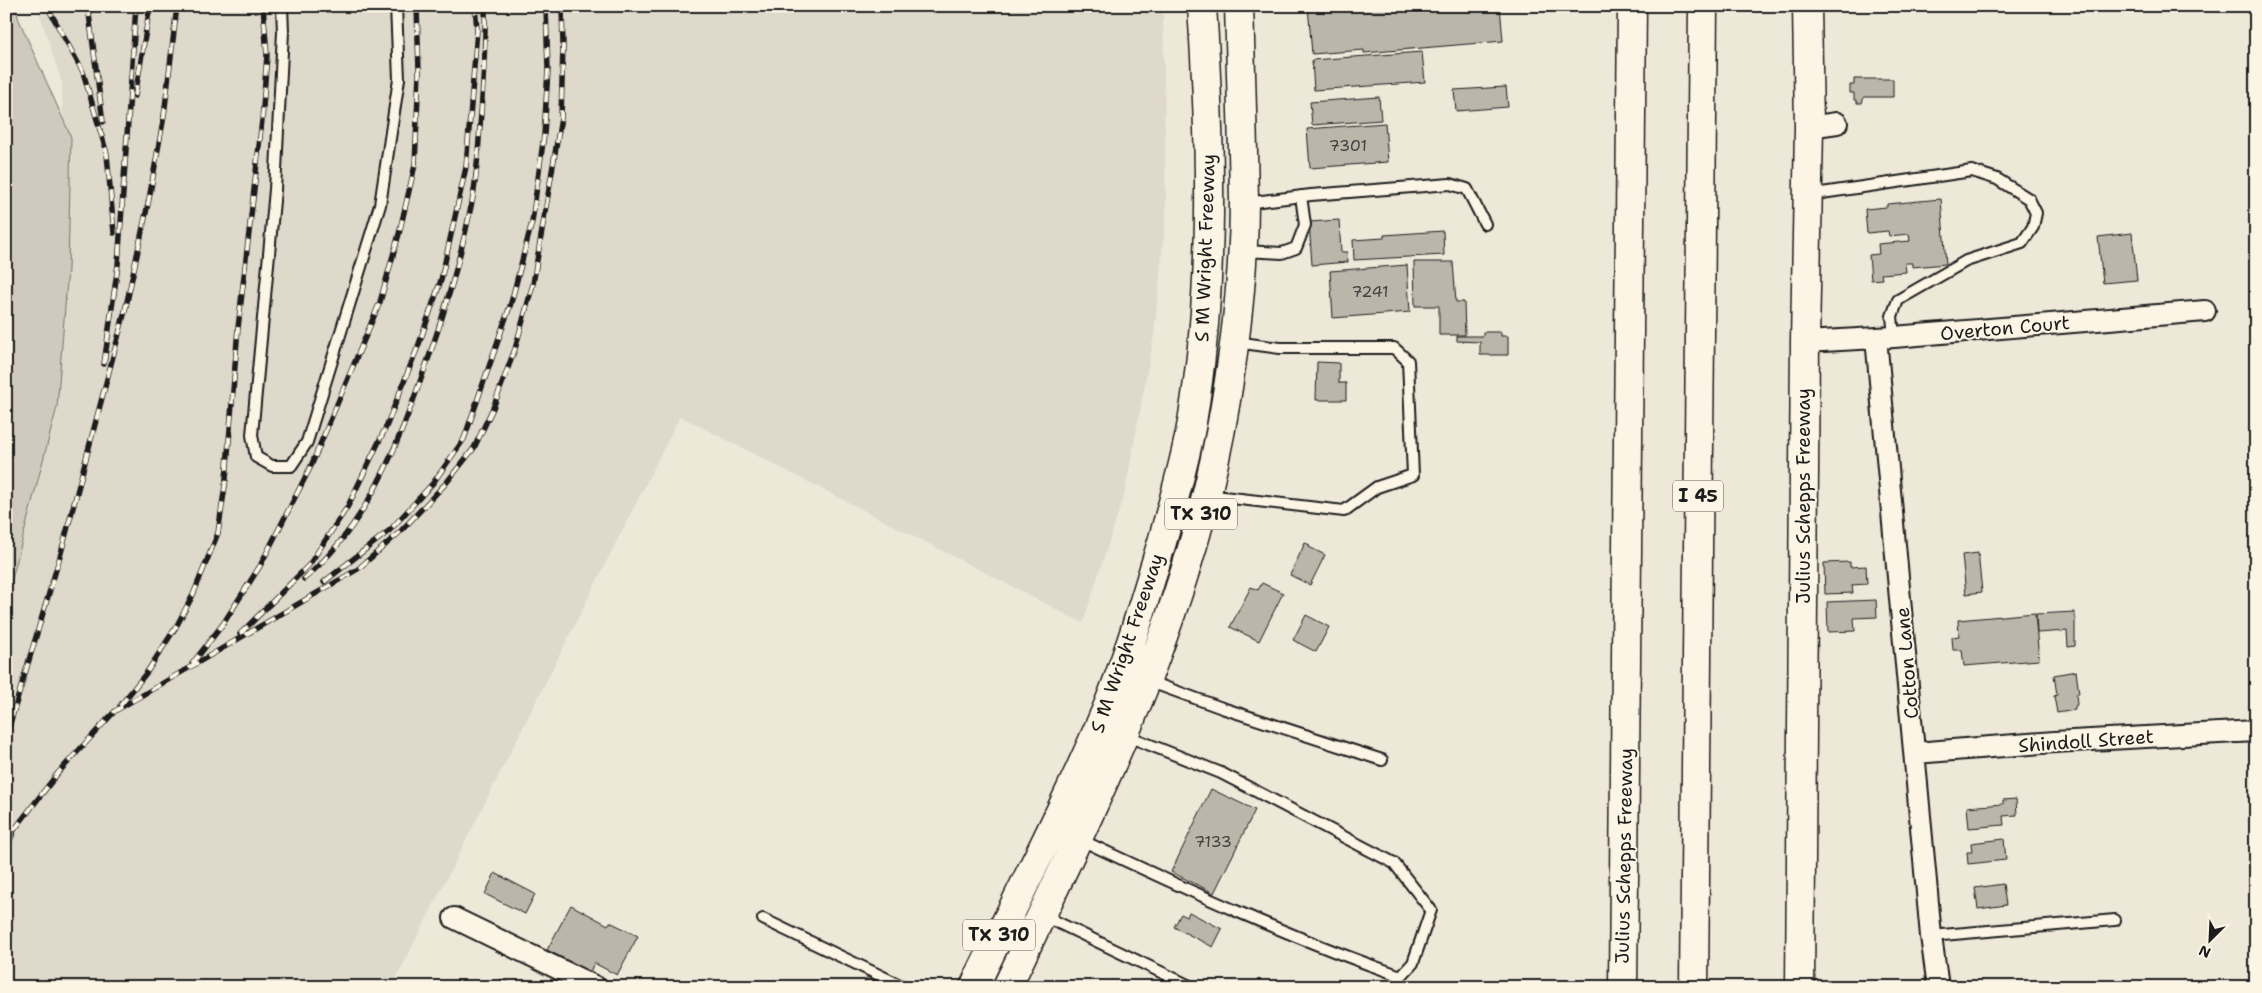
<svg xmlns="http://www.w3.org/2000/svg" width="2262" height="993" font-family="'Shantell Sans',sans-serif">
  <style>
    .built { fill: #ded9cb }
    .green { fill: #cfcabd; stroke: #76736c }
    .building { fill: #bab6aa; stroke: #1c1c1c }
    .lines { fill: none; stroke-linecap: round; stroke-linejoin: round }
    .service-casing { stroke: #1c1c1c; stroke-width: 14 }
    .minor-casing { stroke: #1c1c1c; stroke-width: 24 }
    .secondary-casing { stroke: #1c1c1c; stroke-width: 31 }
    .primary-casing { stroke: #1c1c1c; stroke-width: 31 }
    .motorway-casing { stroke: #1c1c1c; stroke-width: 31 }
    .service { stroke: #fcf5e5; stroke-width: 10 }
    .minor { stroke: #fcf5e5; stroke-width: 20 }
    .secondary { stroke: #fcf5e5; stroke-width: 28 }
    .primary { stroke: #fcf5e5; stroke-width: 28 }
    .motorway { stroke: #fcf5e5; stroke-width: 28 }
    .rail-casing { stroke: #1c1c1c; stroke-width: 5.5 }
    .rail { stroke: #fcf5e5; stroke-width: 4; stroke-dasharray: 11; stroke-linecap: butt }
    .labels { text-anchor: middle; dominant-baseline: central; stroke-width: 4; stroke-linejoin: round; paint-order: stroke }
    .number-label { font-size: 16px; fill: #444240 }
    .shield { fill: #fcf5e5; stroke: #5f5d58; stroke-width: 1 }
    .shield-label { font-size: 18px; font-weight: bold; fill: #1c1c1c }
    .street-label { font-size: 19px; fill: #1c1c1c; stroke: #fcf5e5 }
  </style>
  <rect width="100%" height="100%" fill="#eee8d9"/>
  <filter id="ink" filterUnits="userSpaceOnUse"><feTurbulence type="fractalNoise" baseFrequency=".02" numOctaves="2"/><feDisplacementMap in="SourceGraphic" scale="10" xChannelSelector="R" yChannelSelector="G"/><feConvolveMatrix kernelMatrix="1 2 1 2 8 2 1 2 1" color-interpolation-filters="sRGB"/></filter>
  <g filter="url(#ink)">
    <path class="built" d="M37 6H1163L1166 214 1154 335 1125 492 1083 623 680 416 392 987H6V437L64 203 62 83Z"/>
    <path class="green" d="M6 6H15L19 20 71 137 68 269 57 407 6 602Z"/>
    <path class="building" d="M1308 6H1500L1503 41 1364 53V50L1312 54Z
      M1422 52 1425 82 1314 90 1312 60Z
      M1854 79H1893V97H1864L1862 103H1857V100H1854V93H1850V85H1854Z
      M1506 87 1508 107 1456 111 1454 90Z
      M1379 97 1381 120 1312 125 1310 102Z
      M1385 123 1388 162 1310 168 1307 129Z
      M1941 199 1946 264 1912 267V263H1905L1906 272 1881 274 1882 279 1871 280 1869 255 1879 254 1878 244 1910 241 1909 234 1889 236 1888 231 1867 233 1865 209 1887 207V204Z
      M1339 220 1341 252H1347L1348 262 1312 265 1309 222Z
      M1443 231 1444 255 1354 260 1353 240 1384 238V235Z
      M2132 233 2137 280 2103 283 2098 237Z
      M1414 262H1453L1456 302H1464L1465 335H1439V306H1415Z
      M1407 265 1410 312 1333 318 1330 271Z
      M1483 332H1501V336H1508V355H1480V342L1457 341V336H1483Z
      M1317 362 1339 363V383H1346V400H1316Z
      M1305 543 1310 545 1309 547 1325 555 1310 585 1290 575Z
      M1978 553 1982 592 1966 594 1962 555Z
      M1850 562V567L1866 566 1867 584 1852 585 1853 593 1825 594 1824 563Z
      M1262 583 1283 593 1259 641 1230 627 1251 587 1258 590Z
      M1876 600 1877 617 1854 618 1855 631 1828 632 1827 602Z
      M2075 612V646L2068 647 2067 631 2037 633 2036 614Z
      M2035 613 2039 660 1964 666 1962 650H1953L1952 637 1959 636 1958 620Z
      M1306 615 1329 627 1316 652 1293 640Z
      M2076 671 2079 694H2076L2077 705 2075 706V710L2057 713 2054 696 2057 695 2054 675Z
      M1211 789 1255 810 1214 893 1171 872Z
      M2016 799 2017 815 2003 816 2004 825 1969 828 1967 807 2003 804V800Z
      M2004 839 2006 860 1968 864 1967 852H1972L1971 843Z
      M495 873 535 894 525 914 485 894Z
      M2003 884 2006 905 1978 909 1975 888Z
      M571 905 608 925 610 922 638 936 617 975 594 963 590 972 547 950Z
      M1189 912 1222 929 1213 947 1174 927 1181 914 1187 917Z
      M867 977 886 987H862Z
      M501 979 518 987H498Z"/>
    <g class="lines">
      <defs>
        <path id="service" d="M282 6 283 32 275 190 252 435 256 457 272 466H291L307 442 380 205 399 79 396 6
          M1808 195 1972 171 1997 179 2029 199 2036 213 2033 227 2022 243 1966 261 1898 300 1892 316 1894 337
          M1245 203 1311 195 1450 184 1467 189 1485 224
          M1244 251 1282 253 1296 248 1305 225 1301 196
          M1206 495 1344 511 1377 487 1413 475 1408 361 1394 348H1280L1235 342
          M1148 681 1222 708 1382 760
          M1079 839C1185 889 1291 938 1401 976L1413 963 1431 910 1394 863 1221 773 1125 735
          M1042 915 1192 987
          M763 919 904 987
          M1931 936 2115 920"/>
        <path id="minor" d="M1809 127 1837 123
          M1876 338 1931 936 1938 987
          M1805 342 1894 337 2205 311
          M1915 753 2054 742 2256 731
          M454 918 596 987"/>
        <path id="secondary" d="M1800 987 1805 342 1809 127 1807 6"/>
        <path id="primary" d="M974 987C1019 894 1067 803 1107 708 1129 654 1145 598 1162 542 1173 503 1185 462 1192 422 1215 284 1211 145 1202 6
          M1007 987C1097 800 1191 613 1225 406 1236 340 1244 269 1244 202 1243 137 1241 71 1239 6"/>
        <path id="motorway" d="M1623 987 1632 6
          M1694 987 1703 6"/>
      </defs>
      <use href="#service" class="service-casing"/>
      <use href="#minor" class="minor-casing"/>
      <use href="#secondary" class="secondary-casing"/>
      <use href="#primary" class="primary-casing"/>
      <use href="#motorway" class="motorway-casing"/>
      <use href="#service" class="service"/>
      <use href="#minor" class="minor"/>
      <use href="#secondary" class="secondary"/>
      <use href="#primary" class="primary"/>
      <use href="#motorway" class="motorway"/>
      <defs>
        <path id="rail" d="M47 6 83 72 107 154 114 233
          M88 6 103 122
          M135 96 150 6
          M104 364 118 265 136 6
          M304 579C362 530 392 460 417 390 440 329 459 266 472 202 477 178 478 151 480 127 483 86 486 47 485 6
          M324 582 390 530 433 483 464 439 511 303 532 222 544 135 548 70 546 6
          M240 634 309 565 348 506 386 427 419 344 441 280 466 167 477 30 475 6
          M192 664 223 624 260 566 311 466 380 302 399 234 415 165 419 72 417 6
          M120 706 147 672 176 627 193 595 218 533 226 479 238 328 262 120 267 55 263 6
          M6 737 61 553 125 311 149 199 164 116 177 6
          M6 851 14 830 58 773 115 711 358 569 400 532 447 482 474 448 493 408 515 349 533 284 561 118 563 46 562 6"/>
      </defs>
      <use href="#rail" class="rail-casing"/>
      <use href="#rail" class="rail"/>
    </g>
  </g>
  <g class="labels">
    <g class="number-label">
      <text x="1348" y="145">7301</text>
      <text x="1370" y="291">7241</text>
      <text x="1213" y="841">7133</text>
    </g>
    <g class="shield">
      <rect x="1673" y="480.5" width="50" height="31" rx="4"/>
      <rect x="1165" y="498.5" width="72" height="31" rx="4"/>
      <rect x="963" y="919.5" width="72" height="31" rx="4"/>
    </g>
    <g class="shield-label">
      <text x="1698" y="496">I 45</text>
      <text x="1201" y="514">TX 310</text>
      <text x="999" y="935">TX 310</text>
    </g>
    <g class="street-label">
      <text transform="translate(1205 248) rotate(-88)">S M Wright Freeway</text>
      <text transform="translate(2005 328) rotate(-5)">Overton Court</text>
      <text transform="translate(1803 496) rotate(-90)">Julius Schepps Freeway</text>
      <text transform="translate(1127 643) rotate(-71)">S M Wright Freeway</text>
      <text transform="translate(1907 663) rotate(-95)">Cotton Lane</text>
      <text transform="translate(2086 741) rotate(-4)">Shindoll Street</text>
      <text transform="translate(1624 856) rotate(-89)">Julius Schepps Freeway</text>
    </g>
  </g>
  <rect width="2262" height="993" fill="none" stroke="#fcf5e5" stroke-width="25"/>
  <rect x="12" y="12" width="2237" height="968" fill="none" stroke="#1c1c1c" stroke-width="2" filter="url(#ink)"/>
  <g transform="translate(2210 940) rotate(204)" stroke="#fcf5e5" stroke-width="4" paint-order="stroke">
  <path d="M0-4L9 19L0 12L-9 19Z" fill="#1c1c1c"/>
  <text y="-8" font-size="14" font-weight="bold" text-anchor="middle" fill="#1c1c1c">N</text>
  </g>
</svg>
